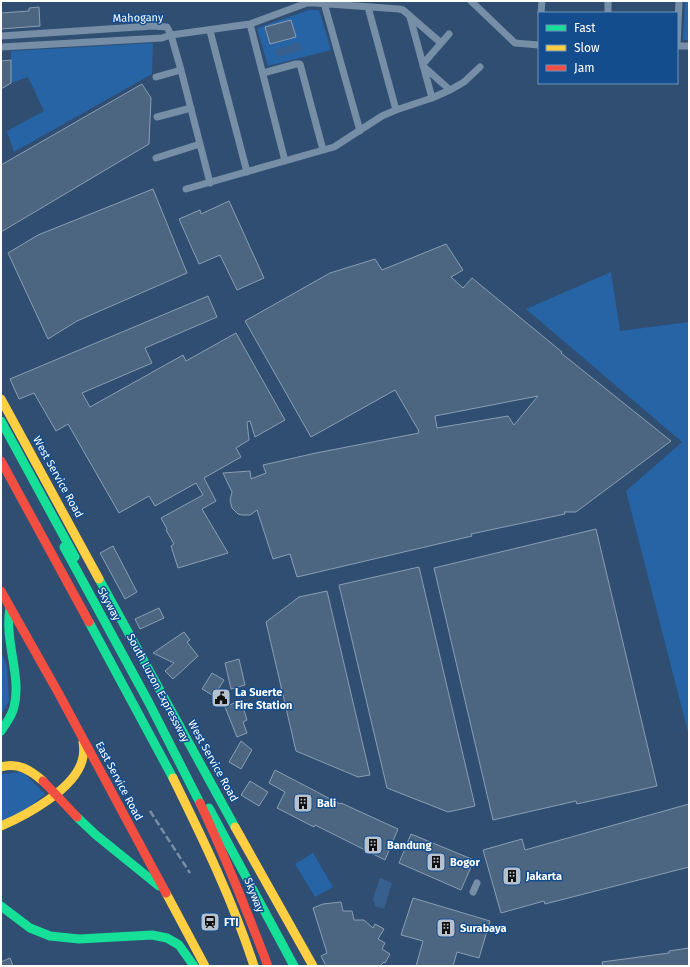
<svg xmlns="http://www.w3.org/2000/svg" width="690" height="967" font-family="'Fira Sans',sans-serif">
  <style>
    .green { fill: #2664a5 }
    .water { fill: #37608f }
    .building { fill: #4c6682; stroke: #8b9eb3; fill-rule: evenodd }
    .lines { fill: none; stroke-linecap: round; stroke-linejoin: round }
    .street { stroke: #768ea6; stroke-width: 7 }
    .fast { stroke: #16e098; stroke-width: 9 }
    .slow { stroke: #ffcf43; stroke-width: 9 }
    .jam { stroke: #f24e42; stroke-width: 9 }
    .rail { stroke: #798ea5; stroke-width: 2.5; stroke-dasharray: 7 3; stroke-linecap: butt }
    .fast-bridge { stroke: #16e098; stroke-width: 9 }
    .slow-bridge { stroke: #ffcf43; stroke-width: 9 }
    .jam-bridge { stroke: #f24e42; stroke-width: 9 }
    .labels { text-anchor: middle; dominant-baseline: central; stroke-width: 3; stroke-linejoin: round; paint-order: stroke }
    .street-label { font-size: 11px; fill: #fff; stroke: #134d8e }
    .poi-label { font-size: 11px; font-weight: bold; fill: #fff; stroke: #134d8e; text-anchor: start }
  </style>
  <rect width="100%" height="100%" fill="#2f4e72"/>
  <path class="green" d="M685 1H689V40H683Z
    M309 10H319L331 50 268 66 257 28Z
    M153 43 152 74 14 152 7 131 44 111 28 77 11 83V51Z
    M611 272 620 331 689 322V736L626 491 682 442 526 309Z
    M1 651 7 666 9 701 1 715Z
    M23 772 45 794 27 810 1 822V774Z
    M313 853 333 887 315 897 295 864Z"/>
  <path class="water" d="M299 42 302 50 277 57 275 50Z
    M380 878 392 883 384 909 375 906 373 899Z"/>
  <path class="building" d="M39 7 40 26 1 29V13L29 11V8Z
    M291 20 296 37 270 44 265 27Z
    M11 60V83L1 89V61Z
    M142 84 151 98 149 144 1 232V165Z
    M153 189 187 273 77 321 48 339 8 253 38 235Z
    M229 201 264 278 237 290 220 255 199 264 179 219 200 210 201 214Z
    M446 244 463 270 451 277 463 288 472 278 562 352 561 353 671 441 576 512H564L565 514 471 534 472 536 297 577 290 554 273 559 257 510 250 515H242L238 514 232 508 230 500 232 492 223 473 250 471 251 479 266 473 263 465 316 453 419 433 418 431H419L395 390 311 437 245 321 330 273 375 259 382 270ZM538 396 514 425 508 416 437 428 435 416Z
    M208 296 217 317 145 348 152 363 82 393 90 407 183 355 186 361 236 333 285 420 255 437 250 421 247 422 249 440 236 448 241 457 204 478 216 501 202 509 228 553 178 568 171 546 174 544 166 530 167 529 161 518 203 495 196 483 155 506 149 496 119 513 68 424 56 431 34 393 19 399 10 379Z
    M596 529 657 786 577 804 576 801 493 820 434 568Z
    M113 546 137 592 125 599 100 553Z
    M419 567 475 806 448 812 387 788 339 585Z
    M327 591 370 775 358 777 296 751 266 622 299 597Z
    M159 608 164 618 140 629 135 619Z
    M184 632 190 640 187 642 198 656 173 679 165 671 174 663 153 653Z
    M239 659 245 685 231 689 225 663Z
    M212 673 224 680 214 696 202 689Z
    M241 700 247 720 243 722 247 733 237 737 225 707Z
    M241 741 252 750 241 769 229 762Z
    M275 770 340 804 341 803 398 829 385 860 315 825 314 827 277 808 285 792 269 783Z
    M250 781 268 792 259 806 241 795Z
    M689 804V867L545 904 544 901 501 913 483 850 522 839 525 850Z
    M411 834 474 860 461 890 399 863Z
    M413 898 490 921 479 958 457 952 453 966H416L423 941 401 935Z
    M341 902 343 911H352L354 920H364L373 928 375 924 384 929 378 939 385 943 382 949 390 954 385 963 384 962 380 966H326L321 956 327 953 313 908 323 904Z
    M689 948V966H603L602 962 669 953V951Z
    M10 958 13 966H1V962Z"/>
  <g class="lines">
    <path class="street" d="M471 1 515 43 539 45
      M324 3 360 131
      M368 7 396 110
      M541 13 542 1
      M608 13V1
      M410 17 432 98
      M250 24 285 161
      M210 31 247 172
      M1 36 153 26 167 27 171 35 181 70 210 183
      M677 46 679 1
      M677 46H689
      M1 47 162 38 171 35 250 24 307 3H315L399 9 403 10 441 43
      M423 64 449 34
      M423 66 450 90
      M263 73 296 64H300L323 150
      M156 77 181 70
      M157 117 191 108
      M156 158 200 144
      M186 189 334 147 382 116 396 110 432 98 450 90 464 82 480 67
      M473 892 477 883"/>
    <path class="fast" d="M1 421 75 557
      M99 579 235 827
      M1 731C6 723 12 716 14 707 22 676 4 642 10 608
      M209 808 294 966
      M77 817 96 835 159 886
      M1 906 30 928 50 936 79 939 152 935 167 938 179 945 194 966"/>
    <path class="slow" d="M1 399 99 579
      M1 767C18 762 30 770 43 781
      M1 826C27 815 74 789 82 761 84 755 84 748 83 742
      M235 827 313 966
      M166 893 205 966"/>
    <path class="jam" d="M1 591 59 694 166 893"/>
    <path class="rail" d="M150 811 190 873"/>
    <path class="fast-bridge" d="M64 547 148 701 200 803
      M89 622 173 778"/>
    <path class="slow-bridge" d="M173 778C203 839 233 901 254 966"/>
    <path class="jam-bridge" d="M1 461 89 622
      M43 781 77 817
      M200 803C225 856 247 911 268 966"/>
  </g>
  <defs>
    <symbol id="civic-square" viewBox="-11 -11 22 22"><rect x="-9" y="-9" width="18" height="18" rx="4" fill="#b6c1ce" stroke="#134d8e"/><path d="M-.6-6.5H3V-4.5H.6V-3L4-1V1h2V6H-6V1h2V-1L-.6-3ZM-1.2 2.5V6h2.4V2.5Z" fill="#111"/></symbol>
    <symbol id="building-square" viewBox="-11 -11 22 22"><rect x="-9" y="-9" width="18" height="18" rx="4" fill="#b6c1ce" stroke="#134d8e"/><path d="M-4-6H4V6H1V3H-1V6H-4ZM-2.5-4.3h1.7v1.8h-1.7ZM.8-4.3h1.7v1.8H.8ZM-2.5-1h1.7V.8h-1.7ZM.8-1h1.7V.8H.8Z" fill="#111"/></symbol>
    <symbol id="station-square" viewBox="-11 -11 22 22"><rect x="-9" y="-9" width="18" height="18" rx="4" fill="#b6c1ce" stroke="#134d8e"/><path d="M-3-6H3Q5-6 5-4V2Q5 4 3 4L4.5 6H3L1.5 4h-3L-3 6H-4.5L-3 4Q-5 4-5 2V-4Q-5-6-3-6ZM-3.5-4v3h7v-3ZM-3.5 1v1.5H-2V1ZM2 1v1.5H3.5V1Z" fill="#111"/></symbol>
  </defs>
  <g fill-rule="evenodd">
    <use href="#civic-square" x="210" y="687" width="22" height="22"/>
    <use href="#building-square" x="292" y="792" width="22" height="22"/>
    <use href="#building-square" x="362" y="834" width="22" height="22"/>
    <use href="#building-square" x="425" y="851" width="22" height="22"/>
    <use href="#building-square" x="501" y="865" width="22" height="22"/>
    <use href="#station-square" x="199" y="911" width="22" height="22"/>
    <use href="#building-square" x="435" y="917" width="22" height="22"/>
  </g>
  <g class="labels">
    <g class="street-label">
      <text transform="translate(138 18) rotate(-1)">Mahogany</text>
      <text transform="translate(58 477) rotate(61)">West Service Road</text>
      <text transform="translate(109 604) rotate(61)">Skyway</text>
      <text transform="translate(158 688) rotate(62)">South Luzon Expressway</text>
      <text transform="translate(213 761) rotate(61)">West Service Road</text>
      <text transform="translate(119 781) rotate(62)">East Service Road</text>
      <text transform="translate(254 895) rotate(68)">Skyway</text>
    </g>
    <g class="poi-label">
      <text x="235" y="692">La Suerte<tspan x="235" dy="13">Fire Station</tspan></text>
      <text x="317" y="803">Bali</text>
      <text x="387" y="845">Bandung</text>
      <text x="450" y="862">Bogor</text>
      <text x="526" y="876">Jakarta</text>
      <text x="224" y="922">FTI</text>
      <text x="460" y="928">Surabaya</text>
    </g>
  </g>
  <rect width="690" height="967" fill="none" stroke="#ffffff" stroke-width="4"/>
  <rect x="538" y="12" width="140" height="72" fill="#134d8e" stroke="#7194bb"/>
  <rect x="546" y="25" width="20" height="6" fill="#16e098" stroke="#7194bb"/>
  <text x="574" y="32" font-size="12" fill="#ffffff">Fast</text>
  <rect x="546" y="45" width="20" height="6" fill="#ffcf43" stroke="#7194bb"/>
  <text x="574" y="52" font-size="12" fill="#ffffff">Slow</text>
  <rect x="546" y="65" width="20" height="6" fill="#f24e42" stroke="#7194bb"/>
  <text x="574" y="72" font-size="12" fill="#ffffff">Jam</text>
</svg>
